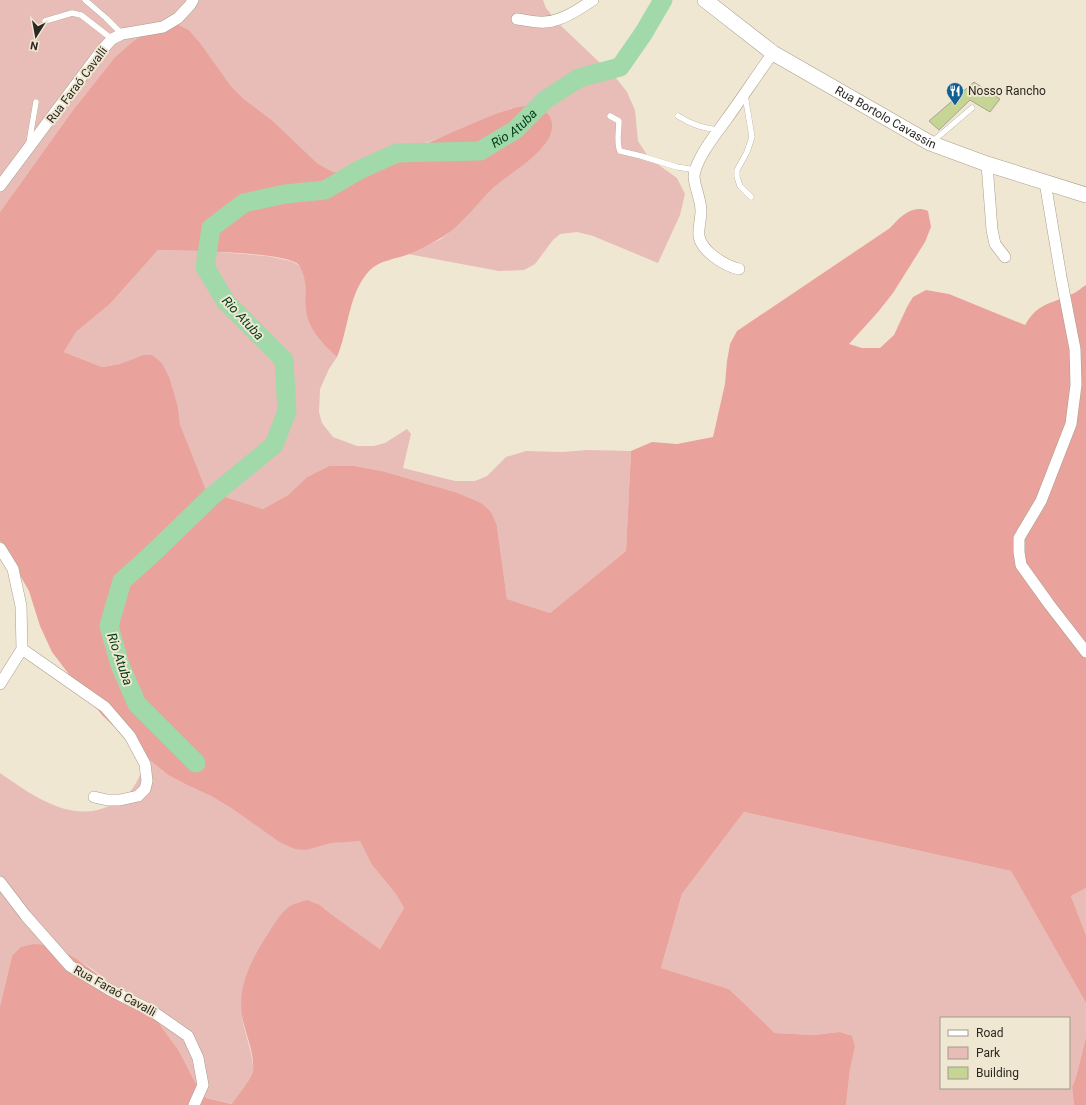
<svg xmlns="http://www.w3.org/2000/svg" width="1086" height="1105" font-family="Roboto,sans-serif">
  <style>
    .green { fill: #e8bcb7; fill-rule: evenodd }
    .forest { fill: #eaa29d }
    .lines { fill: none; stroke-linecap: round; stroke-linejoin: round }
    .river { stroke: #a1d9ab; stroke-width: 19 }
    .building { fill: #c6d494; stroke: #a2a793 }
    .lane-casing { stroke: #a89f8c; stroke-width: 6 }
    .street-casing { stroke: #a89f8c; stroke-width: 12 }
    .secondary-casing { stroke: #a89f8c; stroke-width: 16 }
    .lane { stroke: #fff; stroke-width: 5.5 }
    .street { stroke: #fff; stroke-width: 11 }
    .secondary { stroke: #fff; stroke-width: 15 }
    .labels { text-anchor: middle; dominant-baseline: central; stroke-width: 4; stroke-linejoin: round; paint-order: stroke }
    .street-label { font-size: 12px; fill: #2c2821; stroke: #f0e7d3 }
    .poi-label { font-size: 12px; fill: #2c2821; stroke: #f0e7d3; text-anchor: start }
    .water-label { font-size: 13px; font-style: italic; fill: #004017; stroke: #f0e7d3 }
  </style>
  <rect width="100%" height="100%" fill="#f0e7d3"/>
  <path class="green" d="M0 0H543L546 8 557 22 616 78 627 92 635 110 638 141 649 158 677 178 685 194 680 215 658 263 593 236 577 232 560 234 553 240 535 264 524 270 499 271 408 254 441 239 454 228 494 186 544 146 532 107 512 108 495 114 466 128 420 145 377 166 360 172 342 174 331 171 317 163 273 121 244 99 231 86 201 44 189 30 175 23 147 32 132 42 115 57 73 110 0 212Z
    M158 250 206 251 267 256 291 261 300 266 305 278 306 311 327 347 337 357 329 369 320 389 319 412 322 423 333 437 357 446H374L385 443 407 429 411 434 403 468 455 481H475L487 476 506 457 526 451 562 452 588 450 631 451 626 551 550 613 507 599 497 526 455 492 382 471 355 466H329L307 477 288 495 263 509 205 491 180 424 178 407 120 364 102 367 64 352 76 332 110 304Z
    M147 758 168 775 187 785 211 796 231 808 279 842 307 850 332 843 360 840 372 865 395 893 404 908 380 949 331 914 320 905 241 1005 243 1023 251 1053 254 1072 233 1104 206 1098 196 1084 179 1051 158 1022 145 1010 92 969 77 959 61 950 12 956 0 1006V773C32 795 72 825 111 805 116 802 123 800 127 795 137 785 142 771 147 758Z
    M744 812 1011 871 1086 1003V1037L1076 1077 1072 1087 1074 1105H846L850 1070 855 1047 839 1032 814 1035 775 1033 729 989 661 968 682 894ZM941 1018H1069V1088H941Z
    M1086 888V935L1071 896Z"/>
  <path class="forest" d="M175 23 189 30 201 44 231 86 244 99 273 121 317 163 331 171 342 174 360 172 495 114C507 110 522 104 534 107 544 110 551 114 552 124 554 149 511 172 494 187 476 204 461 227 439 239 430 244 419 250 409 254 397 259 380 260 370 270 348 293 349 329 337 357 324 345 308 329 306 310 304 299 307 287 304 277 303 274 301 268 299 265 286 251 181 251 158 250L110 304 76 332 64 352 102 367 120 364 144 355H152L162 363 169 377 178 407 180 424 206 491 263 509 288 495 307 477 329 466H355L382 471 455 492 481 503 491 512 497 526 507 599 550 613 626 551 631 451 652 442 677 444 713 437 725 384 727 361 730 344 737 331 890 228C900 217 912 204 928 211L931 227 925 242 893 293 878 312 849 344 862 348H880L894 335 907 307 913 297 926 290 949 294 1025 325C1038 303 1048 305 1070 295 1076 293 1081 288 1086 285V888L1071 896 1086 935V1003L1011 871 744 812 682 894 661 968 729 989 775 1033 814 1035 839 1032 852 1036 855 1047 850 1070 846 1105H0V1006L12 956 21 947 34 944 45 945 61 950 77 959 145 1010 158 1022 179 1051 196 1084 206 1098 232 1104C236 1098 253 1076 253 1071 255 1048 241 1027 241 1005 241 977 256 952 271 929 276 921 282 912 290 906 295 903 302 902 307 900L320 905 331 914 380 949 404 908 395 893 372 865 360 841 332 843 307 850 295 849 279 842 231 808 211 796 187 785 168 775 147 758 103 716 71 677 52 652 40 626 29 591 0 541V212L73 110 115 57 132 42 147 32Z
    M1086 1037V1105H1074L1072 1087 1076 1077Z"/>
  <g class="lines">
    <path class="river" id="s1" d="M196 763 137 704 120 665 109 626 122 581 151 555 212 496 274 445 287 411 284 360 226 302 205 267 211 228 244 203 285 194 325 190 361 169 397 153 480 151 515 130 545 100 579 78 620 67 643 34 663 0"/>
  </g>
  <path class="building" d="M974 82 1000 99 990 112 970 100 939 130 929 121Z"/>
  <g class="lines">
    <defs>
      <path id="lane" d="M85 0 106 18 122 34
        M45 21 72 13 81 15 112 39
        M745 95 752 137 747 152 737 170V177L740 186 751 197
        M610 116 619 121C619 130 616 143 620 151L641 156 677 167 696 170
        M678 116C692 125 703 128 719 130
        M932 142 972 108
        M29 143 36 102"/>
      <path id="street" d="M517 19C526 20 536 23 545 22 563 21 579 9 593 0
        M987 164 992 230 995 244 1005 257
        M1045 182 1061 277 1075 349 1076 385 1071 424 1041 501 1019 538V552L1021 565 1049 604 1086 652
        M0 186 101 51 112 39 122 34 163 27 178 18 190 5 193 0
        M739 269C725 266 701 251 699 236 698 228 701 219 701 211 701 199 694 186 694 176 696 158 716 134 726 120 742 98 757 75 773 53
        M0 548 13 569 21 606 22 649 0 684
        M22 649 105 707 130 736 145 764 147 781 145 789 138 796 120 800H107L94 797
        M0 882 26 916 70 966 110 990 152 1011 188 1036 198 1058 203 1085 194 1105"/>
      <g id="secondary">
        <path id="s2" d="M705 0 773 53 930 143 987 164 1086 195"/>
      </g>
    </defs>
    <use href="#lane" class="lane-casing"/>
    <use href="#street" class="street-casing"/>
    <use href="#secondary" class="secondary-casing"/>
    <use href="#lane" class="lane"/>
    <use href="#street" class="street"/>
    <use href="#secondary" class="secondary"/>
  </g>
  <defs>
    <symbol id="restaurant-pin" viewBox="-11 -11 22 30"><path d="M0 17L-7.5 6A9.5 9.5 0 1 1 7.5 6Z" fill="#116093" stroke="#f0e7d3"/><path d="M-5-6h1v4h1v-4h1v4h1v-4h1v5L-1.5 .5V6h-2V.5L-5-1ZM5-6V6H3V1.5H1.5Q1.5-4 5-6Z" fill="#fff"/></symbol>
  </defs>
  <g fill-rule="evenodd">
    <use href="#restaurant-pin" x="945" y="81" width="20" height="27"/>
  </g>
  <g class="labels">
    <g class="street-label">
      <text transform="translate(77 85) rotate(-53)">Rua Faraó Cavalli</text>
      <text stroke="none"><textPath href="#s2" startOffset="216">Rua Bortolo Cavassin</textPath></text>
      <text transform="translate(115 991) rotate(29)">Rua Faraó Cavalli</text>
    </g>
    <g class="poi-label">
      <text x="968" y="91">Nosso Rancho</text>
    </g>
    <g class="water-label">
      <text stroke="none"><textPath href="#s1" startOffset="996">Rio Atuba</textPath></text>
      <text transform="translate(243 318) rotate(47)">Rio Atuba</text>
      <text transform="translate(120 659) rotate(71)">Rio Atuba</text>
    </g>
  </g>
  <rect x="940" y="1017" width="130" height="72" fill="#f0e7d3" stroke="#a29b8c"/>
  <rect x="948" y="1030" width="20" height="6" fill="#ffffff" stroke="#a29b8c"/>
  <text x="976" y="1037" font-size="12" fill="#2c2821">Road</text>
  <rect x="948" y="1047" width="20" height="12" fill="#e8bcb7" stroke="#a29b8c"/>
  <text x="976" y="1057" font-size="12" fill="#2c2821">Park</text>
  <rect x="948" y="1067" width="20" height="12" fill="#c6d494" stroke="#a29b8c"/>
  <text x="976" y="1077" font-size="12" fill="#2c2821">Building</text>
  <g transform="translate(36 36) rotate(191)" stroke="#f0e7d3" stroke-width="3" paint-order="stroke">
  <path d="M0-3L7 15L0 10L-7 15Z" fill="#2c2821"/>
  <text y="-6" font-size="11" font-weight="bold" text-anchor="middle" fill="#2c2821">N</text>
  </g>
</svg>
